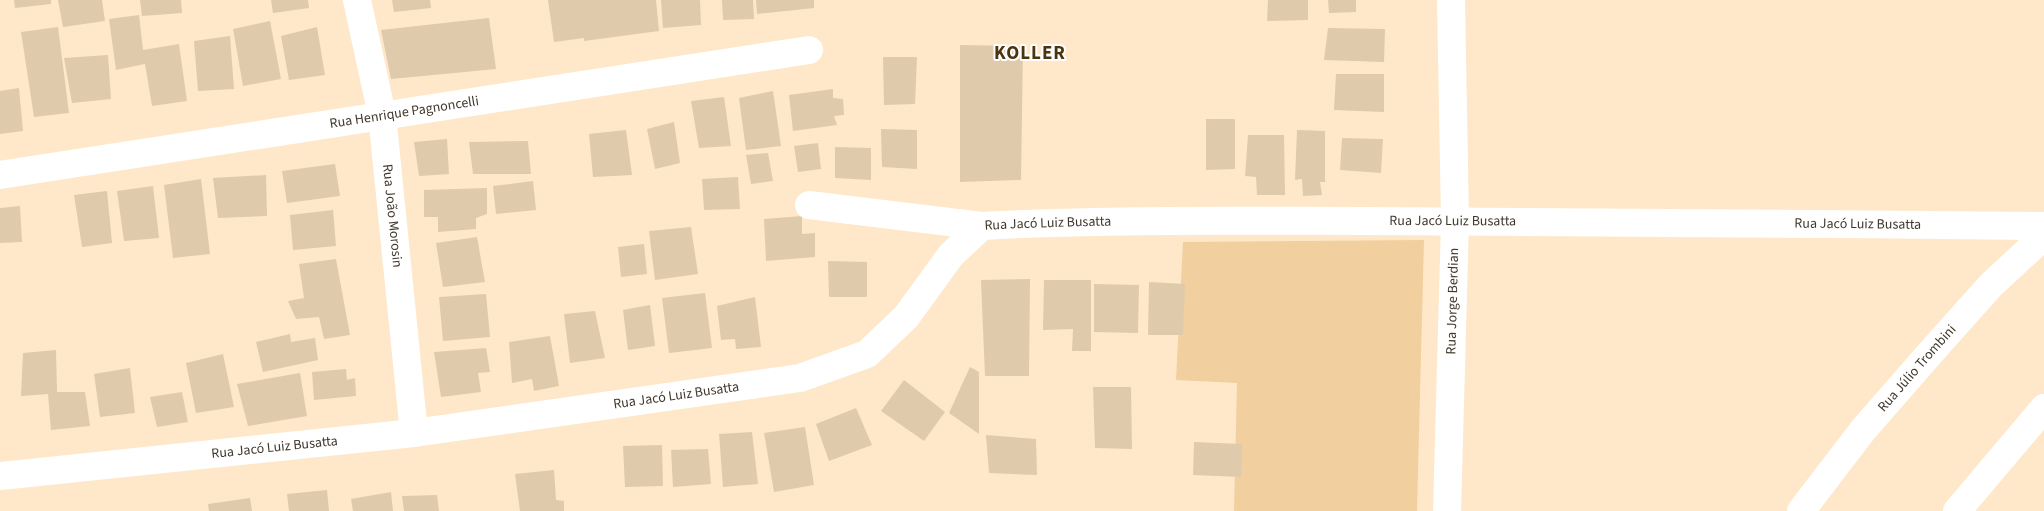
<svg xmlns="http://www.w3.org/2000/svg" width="2044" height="511" font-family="'Source Sans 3',sans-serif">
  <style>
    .green { fill: #f2cf9e }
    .building { fill: #e0caac }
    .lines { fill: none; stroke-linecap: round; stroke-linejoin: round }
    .street { stroke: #fff; stroke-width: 28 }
    .secondary { stroke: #fff; stroke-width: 28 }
    .labels { text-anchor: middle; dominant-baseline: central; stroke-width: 4; stroke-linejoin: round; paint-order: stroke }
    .street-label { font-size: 14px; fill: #41382c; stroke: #fff }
    .district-label { font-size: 19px; font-weight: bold; letter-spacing: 1px; fill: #4b3510; stroke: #fff }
  </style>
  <rect width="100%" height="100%" fill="#fee8c9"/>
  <path class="green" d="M1424 240 1417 511H1234L1237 383 1176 380 1183 242Z"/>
  <path class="building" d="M14 0H51V4L15 8Z
    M58 0H102L105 21 63 27Z
    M140 0H181L182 13 142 16Z
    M271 0H308L309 8 273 13Z
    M392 0H430L431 8 394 12Z
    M548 0H656L659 31 584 41V38L554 42Z
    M661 0H700L701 25 663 28Z
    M722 0H753L754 19 723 20Z
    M756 0H814V8L757 14Z
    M1268 0H1308V20L1267 21Z
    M1328 0H1356V12L1329 13Z
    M139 15 143 50 179 44 187 101 152 106 145 64 116 70 109 19Z
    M489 18 496 69 391 79 381 30Z
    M270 21 281 79 243 86 233 29Z
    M58 27 69 113 34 117 21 32Z
    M317 27 325 75 289 80 281 36Z
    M1328 28 1385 29 1384 62 1324 60Z
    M230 36 234 89 198 91 194 41Z
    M960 45 1023 46 1021 180 960 182Z
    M108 55 111 99 72 103 64 58Z
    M883 57H917L915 104 884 105Z
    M1336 74H1384V112L1334 110Z
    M19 88 23 131 0 134V91Z
    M833 89V98L843 99 844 115 834 116 837 125 793 131 789 95Z
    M773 91 781 146 746 150 739 98Z
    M724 97 731 146 699 148 691 101Z
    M1206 119H1235V169L1206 170Z
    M674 122 680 163 655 169 647 129Z
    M881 129 917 130V169L882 167Z
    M626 130 632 175 593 177 589 134Z
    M1297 130 1325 131V182H1320L1322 195 1303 196 1302 179 1295 180Z
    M1248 135H1284L1285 195H1257L1256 177 1245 176Z
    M1342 138 1383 139 1381 173 1340 170Z
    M447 139 449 174 419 176 414 142Z
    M528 141 531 174H473L469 142Z
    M818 143 821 169 798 172 794 146Z
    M835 147 871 148V180L835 178Z
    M768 153 773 181 751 184 746 155Z
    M335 164 340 196 287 203 282 171Z
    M266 175 267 216 218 218 213 178Z
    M738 177 740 209 704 210 702 179Z
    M201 179 210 254 173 258 164 185Z
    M533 181 536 210 496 214 493 186Z
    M153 186 159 238 124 241 117 191Z
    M487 188V214L476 218V229L438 232V217H424V190Z
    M107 191 112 243 82 247 74 195Z
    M20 206 22 242 0 243V208Z
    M333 210 336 246 293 250 290 215Z
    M802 216V234L815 233V257L766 261 764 219Z
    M691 227 698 274 655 280 649 231Z
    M477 237 485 282 443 287 436 243Z
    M644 244 647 274 621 277 618 247Z
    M336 259 350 335 324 339 319 317 296 319 288 301 304 298 299 264Z
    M828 261 867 262V297H829Z
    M1030 279 1029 376H985L981 280Z
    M1044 280H1091V351H1072L1073 329 1043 330Z
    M1149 282 1185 284 1183 335H1148Z
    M1094 284 1139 285 1138 333 1094 332Z
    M705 293 712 348 669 353 662 298Z
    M486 294 490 337 443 341 439 297Z
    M755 297 761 347 736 349 735 339 721 340 717 306Z
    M650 305 655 346 628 350 623 310Z
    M595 311 605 358 570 363 564 314Z
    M290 334 291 342 315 338 318 360 263 372 256 342Z
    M550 336 559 386 534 391 532 379 512 383 509 342Z
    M486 348 490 372 478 373 481 392 441 397 434 352Z
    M56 350 57 392H85L90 426 51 430 48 394 21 396 23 353Z
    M223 354 234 407 196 413 186 363Z
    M970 367 979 372V434L949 413Z
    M130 368 135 413 100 417 94 374Z
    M346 369 347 380 355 378 356 396 314 400 312 372Z
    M300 373 307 416 248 426 237 384Z
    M904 380 945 412 924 441 881 411Z
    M1093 387H1131L1132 449 1095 448Z
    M182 392 188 422 157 427 150 397Z
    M856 408 872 445 829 461 816 424Z
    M805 427 814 485 774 492 764 433Z
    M752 432 758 484 723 487 719 434Z
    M986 435 1036 439 1037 475 989 473Z
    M1194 442 1242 444 1241 477 1193 475Z
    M662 445 663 486 625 487 623 446Z
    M708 449 711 484 673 487 671 450Z
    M554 470 556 500 564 501V511H520L515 474Z
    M327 490 329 511H289L287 494Z
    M391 492 393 511H353L351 499Z
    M437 495 439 511H404L402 496Z
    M250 498 252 511H209L208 504Z"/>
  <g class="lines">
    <g class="street">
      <path id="s1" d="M357 0 382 115 414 433"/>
      <path id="s2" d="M0 175 809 50"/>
      <path d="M809 205 982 226"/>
      <path id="s3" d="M0 476 414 433 800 378 867 354 906 317 951 255 982 226C1110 219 1238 221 1366 221 1592 221 1818 224 2044 226"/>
      <path id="s4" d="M1447 511 1455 221 1451 0"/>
    </g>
    <g class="secondary">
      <path id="s5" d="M1801 511 1863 430 1932 351 1991 285 2044 236"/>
      <path d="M1957 511 2044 408"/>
    </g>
  </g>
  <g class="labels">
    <g class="street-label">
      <text stroke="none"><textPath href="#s2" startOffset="409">Rua Henrique Pagnoncelli</textPath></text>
      <text stroke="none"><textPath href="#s1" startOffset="219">Rua João Morosin</textPath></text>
      <text stroke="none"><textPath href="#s3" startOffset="1521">Rua Jacó Luiz Busatta</textPath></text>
      <text stroke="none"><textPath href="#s3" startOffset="1926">Rua Jacó Luiz Busatta</textPath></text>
      <text stroke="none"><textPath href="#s3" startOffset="1116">Rua Jacó Luiz Busatta</textPath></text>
      <text stroke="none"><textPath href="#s4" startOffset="210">Rua Jorge Berdian</textPath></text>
      <text stroke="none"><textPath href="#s5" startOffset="184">Rua Júlio Trombini</textPath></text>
      <text stroke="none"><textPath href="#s3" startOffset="681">Rua Jacó Luiz Busatta</textPath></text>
      <text stroke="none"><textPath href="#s3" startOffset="276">Rua Jacó Luiz Busatta</textPath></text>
    </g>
    <g class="district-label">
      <text x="1030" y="53">KOLLER</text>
    </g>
  </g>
</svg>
